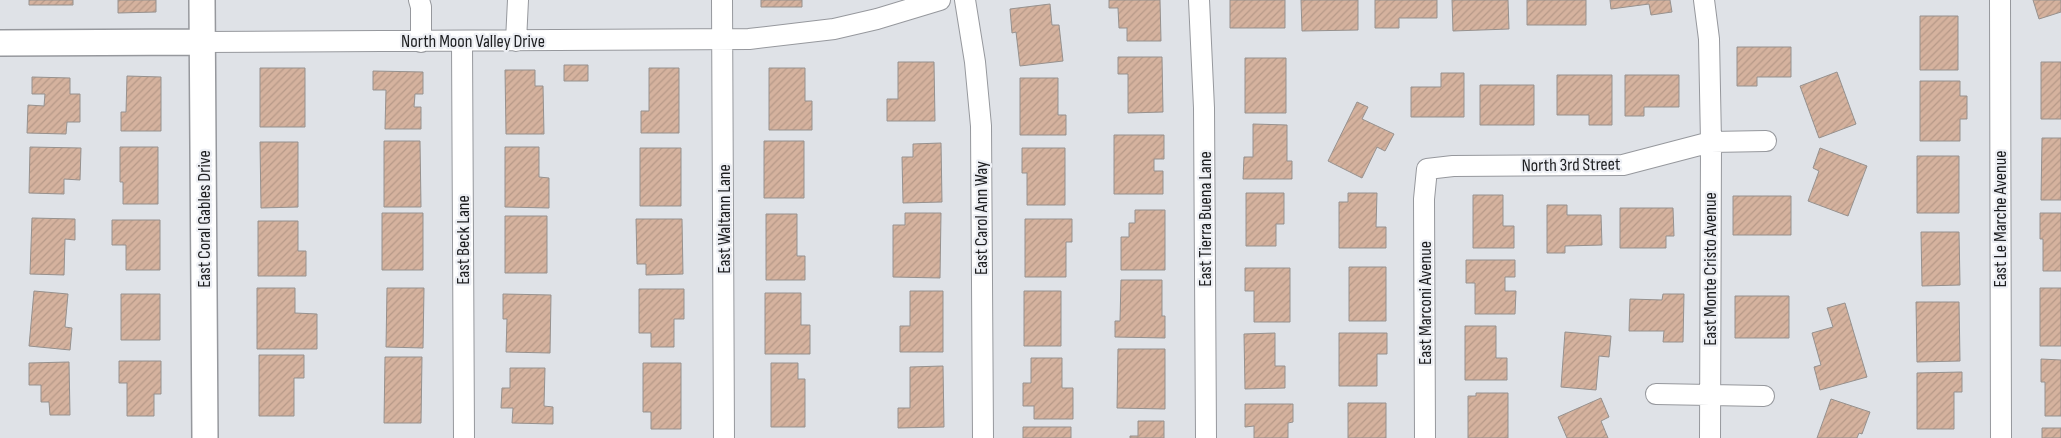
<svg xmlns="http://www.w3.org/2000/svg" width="2061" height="438" font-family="'Sofia Sans Condensed',sans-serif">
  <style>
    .building { fill: url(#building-hatch); stroke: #96918e }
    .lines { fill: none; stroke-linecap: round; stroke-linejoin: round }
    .minor-casing { stroke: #96989d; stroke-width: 22 }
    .tertiary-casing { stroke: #96989d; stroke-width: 28 }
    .minor { stroke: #fff; stroke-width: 20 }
    .tertiary { stroke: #fff; stroke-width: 25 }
    .labels { text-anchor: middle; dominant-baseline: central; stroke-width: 4.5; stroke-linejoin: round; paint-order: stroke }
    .street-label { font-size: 18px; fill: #1d1e20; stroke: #edeff4 }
  </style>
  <defs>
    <pattern id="building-hatch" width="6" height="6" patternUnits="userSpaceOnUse" patternTransform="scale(1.25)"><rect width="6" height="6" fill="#d5b29e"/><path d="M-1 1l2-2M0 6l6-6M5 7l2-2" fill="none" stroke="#b69988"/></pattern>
  </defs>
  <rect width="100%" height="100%" fill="#dfe2e7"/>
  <path class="building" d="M29 0H73V5H29Z
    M118 0H156V12L118 13Z
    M761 0H802V7H761Z
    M1109 0H1160L1161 41H1127V28H1119L1118 8H1109Z
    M1230 0H1285V28H1230Z
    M1301 0H1358V30L1302 31Z
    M1375 0H1437V18H1399V28H1375Z
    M1452 0H1508L1509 29 1453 31Z
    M1527 0H1586V25H1527Z
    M1610 0H1670L1672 12 1651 15 1649 4 1611 9Z
    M2033 0H2061V12L2039 19Z
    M1050 4 1052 25H1059L1063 61 1020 66 1016 32 1012 33 1010 9Z
    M1920 16H1958V70H1920Z
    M1737 47H1791V77H1757V86H1737Z
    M1118 57H1162L1163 112 1128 113V74H1118Z
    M1245 58H1286V113H1245Z
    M898 62H934L935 121H887V99H898Z
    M2041 62H2061V119H2041Z
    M564 65H588V81H564Z
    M260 68H305V127H260Z
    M649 68H679V133H641V111H649Z
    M769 68H805V101H812V130H769Z
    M505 70H535V86H543L544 134H506Z
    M373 71 423 72V94H415L414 107H421V129H385L386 90H373Z
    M1837 72 1856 124 1819 138 1800 86Z
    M1441 73H1464V117H1411V87H1441Z
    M1557 75H1612V125H1589V115H1557Z
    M1625 75H1679V107H1644V116H1625Z
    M127 76 161 77V131H121V112H126Z
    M32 77 70 78V94H80V122H67L66 134 27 133 28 105 44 106 45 94H32Z
    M1020 78H1058V115H1066V135H1020Z
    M1920 81H1960V96H1967V119H1960V141H1920Z
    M1480 85H1534V125H1480Z
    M1357 102 1368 107 1362 119 1394 134 1385 151 1377 147 1362 178 1328 161Z
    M1253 124 1287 125V161H1292V179H1243L1244 157H1253Z
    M1114 135H1164V159H1154V171H1163V194H1114Z
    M2042 138H2061V200H2041Z
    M384 141H420L421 207H384Z
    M764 141H804V198H764Z
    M260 142H298V207L261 208Z
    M941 143 942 202 903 203 902 157H913V144Z
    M30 147 81 148 80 180 64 179V194L29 193Z
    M120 147H158V204H123V182H120Z
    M505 147H539V177L549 178V208L505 207Z
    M640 148H681V206H640Z
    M1022 148H1065V205H1027V173H1022Z
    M1820 148 1867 166 1848 216 1808 201 1819 171 1813 168Z
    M1917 156H1959V213H1917Z
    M1246 193H1284V224H1276V246H1246Z
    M1348 193H1377L1376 227H1386V248H1339V202H1348Z
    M1473 195H1503V226H1514V248H1473Z
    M1733 196H1791V235H1733Z
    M1547 205H1567V215H1601L1602 245 1565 246V253H1547Z
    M1620 208H1673L1674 236H1666V248H1620Z
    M1135 210H1165V270H1121V237H1129V223H1135Z
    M382 213H423V270H382Z
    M905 213H941L940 278 893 277V225H905Z
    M2040 213H2061V271H2043V239H2040Z
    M766 214H797V256H805V280H766Z
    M505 216H547V273H505Z
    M32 218 75 219V240L65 239 64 275 30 274Z
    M636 219H682L683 274 646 275V264H637Z
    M1025 219H1072V242H1066V277H1025Z
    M112 220H160V270H126V245H112Z
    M258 221H298V251H306V276H258Z
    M1921 232H1959L1960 285 1922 286Z
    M1466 260H1515V277H1505V291H1516L1515 314H1475V283H1466Z
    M1349 267H1386V321H1349Z
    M1245 268H1290V322H1254V291H1245Z
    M1121 280H1162V316H1165V338L1115 337V321H1120Z
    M257 288H295V313L317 314V349H257Z
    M387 288H424L423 348 386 347Z
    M2040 288H2061V346H2040Z
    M639 289H684V319H674V347H651V333H639Z
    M34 291 68 294 65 327 72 328 70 350 29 346Z
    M910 291H943V352H900V326H910Z
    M1024 291H1061V346H1024Z
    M765 293H801V325H810V354H765Z
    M121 294H160V340H121Z
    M503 294 551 295 550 353 506 352 507 319H503Z
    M1663 294H1684L1683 342H1663L1664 331H1629L1630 299 1662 300Z
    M1735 296H1789V338H1735Z
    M1916 302H1959L1960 361 1917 362Z
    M1845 303 1867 377 1820 390 1814 367 1821 365 1812 333 1833 327 1827 308Z
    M1465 326H1496V358H1507V380H1465Z
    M1565 332 1611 336 1609 357 1599 356 1596 390 1561 387Z
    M1275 333V366H1285V388L1245 389 1244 334Z
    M1339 333H1387V354H1377V386H1339Z
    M1118 349H1165V409L1117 408Z
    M259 355H304V378H294V416H259Z
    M385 357H422L421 423H384Z
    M1031 358H1062V388H1073V419H1034V406H1023V383H1031Z
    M2041 359 2061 360V416H2045V382H2041Z
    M119 361H161V394H154V416H127V383H119Z
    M69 362 70 415H50L49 402H41V385H29V363Z
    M643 363H681V429H651V412H643Z
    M771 363H798V379H805V427H771Z
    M943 366 944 427 898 428V408H910V367Z
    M510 368H545L544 406 553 407V424L512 423 513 408H501L502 388H510Z
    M1962 372V392H1954V429H1917V373Z
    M1476 393H1508V438H1468V396H1476Z
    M1601 398 1609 417 1601 421 1608 438H1567L1558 417Z
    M1831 399 1870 412 1862 434 1859 433 1857 438H1817Z
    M1348 403H1386V438H1348Z
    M1245 404H1293V422L1288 423V438H1254V426L1245 427Z
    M1138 421H1164V438H1130V436H1138Z
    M1023 427H1071V438H1023Z
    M2042 428H2061V438H2042Z"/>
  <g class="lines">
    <defs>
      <path id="minor" d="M419 0 421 7V42
        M722 0 724 438
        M965 0 975 62 981 126 983 438
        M1199 0 1204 108 1206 438
        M1704 0 1709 39 1711 142 1710 438
        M2000 0 2001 438
        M516 41 518 0
        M202 42 749 39 834 29 877 19 940 0
        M462 42 464 438
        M1656 394 1764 396
        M1425 438 1424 199 1427 169 1453 166 1623 165 1711 142 1766 141"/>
      <path id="tertiary" d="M202 0 205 438
        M0 43 202 42"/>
    </defs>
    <use href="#minor" class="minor-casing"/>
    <use href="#tertiary" class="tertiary-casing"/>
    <use href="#minor" class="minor"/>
    <use href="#tertiary" class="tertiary"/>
  </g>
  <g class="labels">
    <g class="street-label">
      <text x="473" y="41">North Moon Valley Drive</text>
      <text transform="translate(1571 165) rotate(-1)">North 3rd Street</text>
      <text transform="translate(981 218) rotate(-90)">East Carol Ann Way</text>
      <text transform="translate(204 219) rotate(-90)">East Coral Gables Drive</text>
      <text transform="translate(724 219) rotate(-90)">East Waltann Lane</text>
      <text transform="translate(1205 219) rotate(-90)">East Tierra Buena Lane</text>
      <text transform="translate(2000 219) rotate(-90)">East Le Marche Avenue</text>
      <text transform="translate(463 240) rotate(-90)">East Beck Lane</text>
      <text transform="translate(1710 269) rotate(-90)">East Monte Cristo Avenue</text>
      <text transform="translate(1425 303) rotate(-90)">East Marconi Avenue</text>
    </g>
  </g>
</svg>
